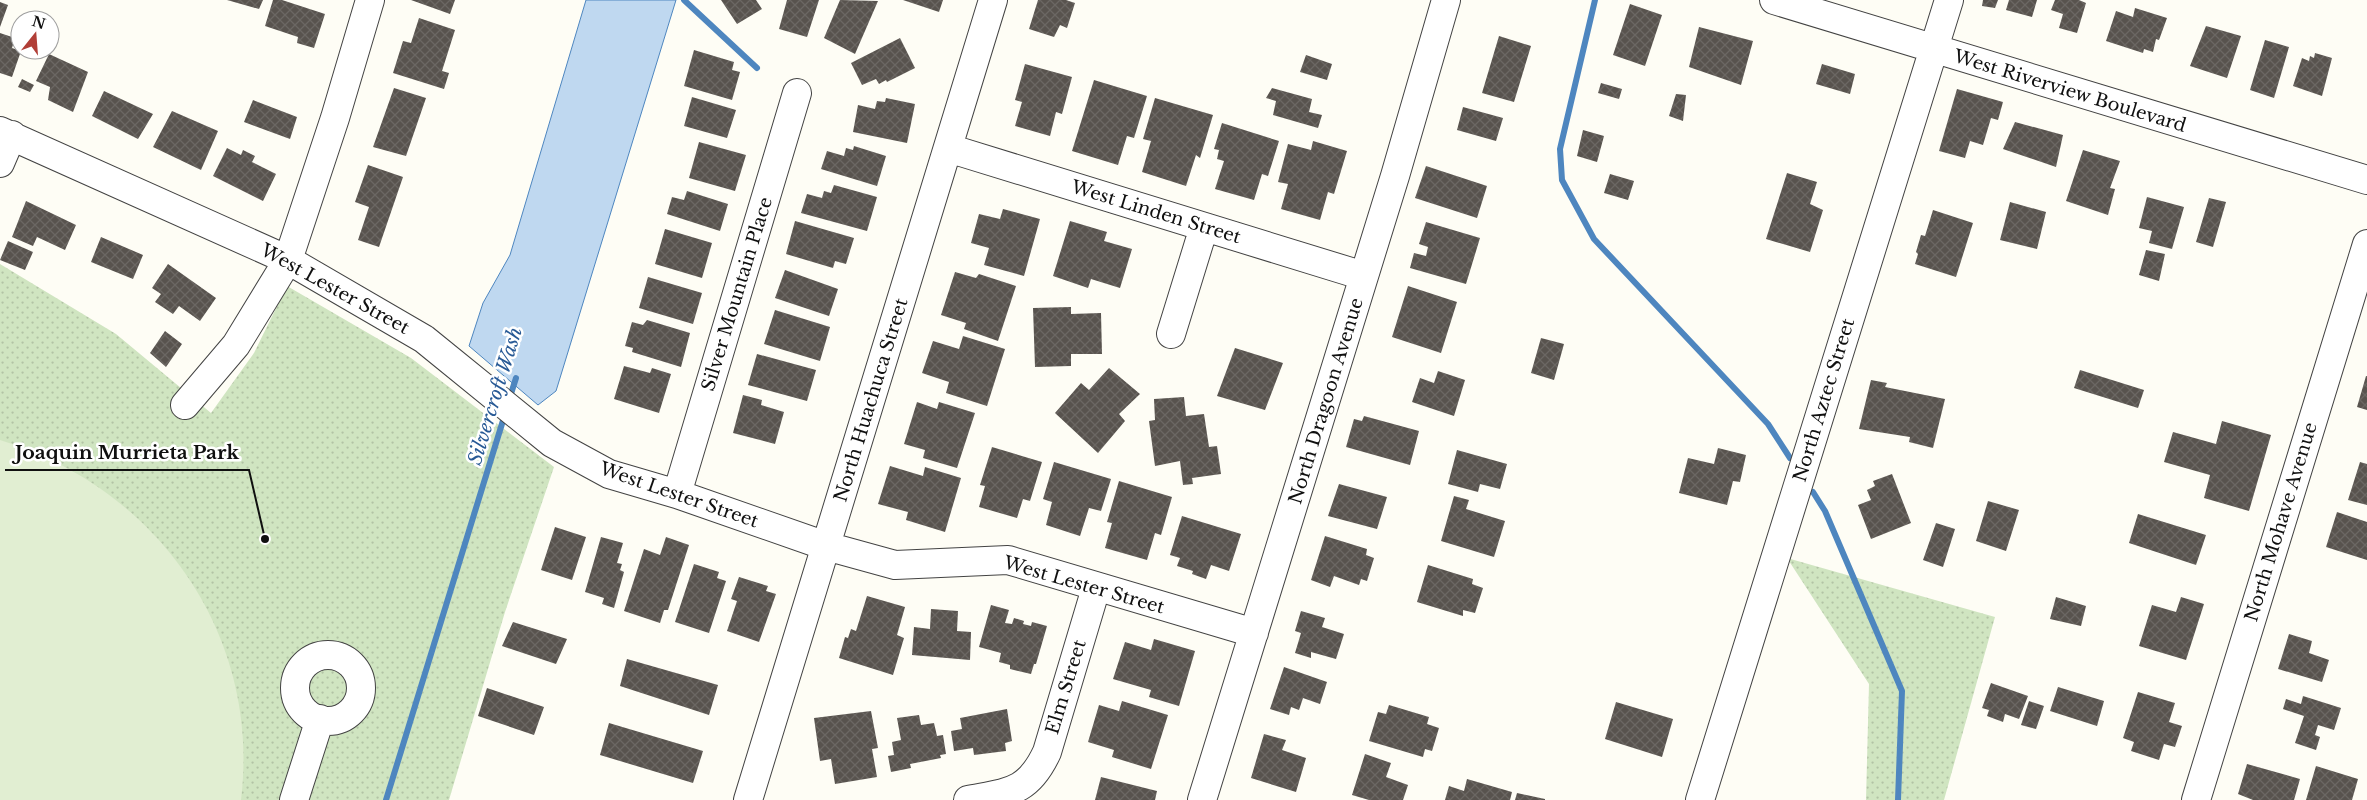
<svg xmlns="http://www.w3.org/2000/svg" width="2367" height="800" font-family="'Libre Baskerville',serif">
  <style>
    .park { fill: url(#park-dots) }
    .pitch { fill: #e1eed2 }
    .water { fill: #bfd8f0; stroke: #4e86bf }
    .lines { fill: none; stroke-linecap: round; stroke-linejoin: round }
    .stream { stroke: #4e86bf; stroke-width: 6 }
    .building { fill: url(#building-cross-hatch) }
    .minor-casing { stroke: #434343; stroke-width: 30 }
    .minor { stroke: #fff; stroke-width: 28 }
    .labels { text-anchor: middle; dominant-baseline: central; stroke-width: 5; stroke-linejoin: round; paint-order: stroke }
    .street-label { font-size: 18px; fill: #101010; stroke: #fff }
    .water-label { font-size: 19px; font-style: italic; fill: #275995; stroke: #fff }
    .leader { fill: none; stroke: #101010; stroke-width: 2 }
    .callout-dot { fill: #101010; stroke: #fff; stroke-width: 2 }
    .callout-label { font-size: 19px; text-anchor: middle; font-weight: bold; fill: #101010; stroke: #fff; stroke-width: 5; stroke-linejoin: round; paint-order: stroke }
  </style>
  <defs>
    <pattern id="park-dots" width="8" height="8" patternUnits="userSpaceOnUse" patternTransform="scale(1.25)"><rect width="8" height="8" fill="#d0e5c1"/><path d="M2 2h.1M6 6h.1" fill="none" stroke="#b2c3a5" stroke-width="1.8" stroke-linecap="round"/></pattern>
    <pattern id="building-cross-hatch" width="8" height="8" patternUnits="userSpaceOnUse" patternTransform="scale(1.25)"><rect width="8" height="8" fill="#58534e"/><path d="M0 0l8 8M0 8l8-8" fill="none" stroke="#6b6763"/></pattern>
  </defs>
  <rect width="100%" height="100%" fill="#fefdf5"/>
  <path class="park" d="M0 264 116 334 211 413 254 353 287 286 411 358 554 467 505 612 449 800H0Z
    M1787 558 1995 617 1944 800H1866L1869 684Z"/>
  <path class="pitch" d="M0 440C157 488 261 634 241 800H0Z"/>
  <path class="water" d="M586 0H676L556 391 538 405 469 346 483 303 510 255Z"/>
  <g class="lines">
    <path class="stream" d="M684 0 757 68
      M1595 0 1560 149 1562 180 1594 239 1768 424 1790 458
      M509 400 516 378
      M1813 492 1825 511 1902 691 1898 800
      M386 800 505 414"/>
  </g>
  <path class="building" d="M227 0H263L259 9Z
    M273 0H282L325 14 314 48 297 43 298 37 265 26Z
    M411 0H455L450 14Z
    M721 0H756L762 9 737 24Z
    M787 0H819L807 37 779 29Z
    M840 0 878 1 855 54 824 38Z
    M903 0H943L939 12Z
    M1038 0H1066L1075 3 1067 28 1060 25 1054 37 1029 29Z
    M1983 0H1998L1995 8 1982 6Z
    M2009 0H2037L2032 17 2006 10Z
    M2055 0H2079L2086 3 2077 33 2059 28 2063 14 2051 10Z
    M0 2 8 5 0 27Z
    M1630 4 1662 15 1645 66 1613 55Z
    M2135 8 2167 18 2159 40 2156 39 2153 52 2144 49 2143 53 2106 41 2116 11 2133 17Z
    M419 18 455 30 442 71 449 73 444 89 393 73 403 41 411 43Z
    M2206 26 2241 36 2227 78 2190 66Z
    M1699 27 1753 41 1741 85 1689 67Z
    M0 33 15 38 12 48 21 51 12 77 0 73Z
    M1499 36 1531 46 1514 102 1482 93Z
    M900 38 915 68 887 82 886 80 879 84 876 79 862 85 851 63Z
    M2265 40 2289 47 2274 98 2250 90Z
    M694 50 734 62 732 70 740 72 732 100 684 86Z
    M2315 53 2332 58 2322 96 2293 86 2302 58 2309 61 2310 56 2314 58Z
    M49 54 88 72 73 112 48 100 50 87 36 81Z
    M1306 55 1332 64 1327 80 1300 72Z
    M1025 64 1072 77 1062 114 1056 112 1050 136 1015 126 1022 102 1015 100Z
    M1822 64 1855 74 1850 94 1816 84Z
    M22 79 34 85 30 92 18 87Z
    M1094 80 1147 96 1134 138 1127 136 1118 165 1072 151Z
    M1601 83 1622 89 1619 99 1598 93Z
    M394 88 426 98 406 156 373 147Z
    M1272 88 1312 99 1309 112 1322 115 1318 128 1273 115 1276 101 1266 98Z
    M1957 89 2003 102 1998 120 1991 118 1983 145 1970 141 1965 158 1939 151Z
    M104 91 153 114 138 139 92 116Z
    M1676 94 1686 95 1683 121 1669 116Z
    M692 97 736 110 727 138 684 126Z
    M886 98 915 104 907 143 853 132 858 105 875 109 877 101 885 102Z
    M1155 98 1213 115 1200 158 1196 155 1186 186 1142 172 1151 141 1143 139Z
    M253 100 297 117 290 139 244 122Z
    M1463 107 1503 118 1496 141 1457 130Z
    M172 111 218 131 201 170 153 147Z
    M2015 122 2063 135 2056 167 2003 149Z
    M1222 123 1279 141 1268 176 1262 174 1254 200 1215 189 1224 161 1217 159 1219 150 1214 149Z
    M1583 130 1604 136 1597 162 1577 156Z
    M1313 141 1347 151 1334 194 1328 192 1320 220 1281 209 1288 184 1278 182 1288 144 1311 150Z
    M699 142 746 155 735 191 689 178Z
    M854 146 886 156 877 186 821 169 827 151 844 156 846 148 853 150Z
    M227 148 241 155 243 150 255 156 252 162 276 174 263 201 213 176Z
    M2083 150 2120 161 2110 188 2115 189 2108 215 2066 201Z
    M368 165 403 177 379 247 358 240 369 207 355 202Z
    M1426 166 1487 186 1477 218 1415 198Z
    M1787 173 1817 182 1810 204 1823 210 1810 252 1766 239Z
    M1610 174 1634 181 1628 200 1604 193Z
    M834 185 877 197 867 231 801 213 807 194 822 198 824 191 831 193Z
    M687 191 728 204 720 231 667 214 672 197 684 200Z
    M2147 197 2184 207 2172 249 2149 243 2152 231 2139 228Z
    M2209 198 2226 202 2213 247 2196 242Z
    M26 201 76 225 65 250 37 237 33 246 12 237Z
    M2010 202 2046 212 2037 249 2000 240Z
    M1003 209 1040 219 1024 276 984 265 989 248 971 243 979 214 1000 219Z
    M1933 210 1973 223 1956 277 1915 264 1918 254 1916 252 1921 235 1925 236Z
    M795 221 854 238 846 264 835 261 833 268 786 254Z
    M1070 221 1107 232 1104 241 1132 249 1120 288 1091 279 1088 288 1053 276Z
    M1426 222 1480 238 1466 284 1410 268 1414 253 1426 256 1428 247 1419 244Z
    M665 229 712 243 702 278 655 264Z
    M101 237 143 255 133 279 91 262Z
    M8 241 33 252 25 270 0 260Z
    M2146 250 2165 254 2159 281 2139 275Z
    M168 264 216 298 200 321 179 306 173 314 155 302 161 294 152 288Z
    M785 270 838 289 829 316 775 298Z
    M955 272 976 278 979 274 1016 286 998 341 964 329 966 323 941 315Z
    M648 277 702 293 693 324 639 308Z
    M1408 286 1457 302 1441 353 1392 337Z
    M1071 307V314L1101 313 1102 354H1071V366L1035 367 1033 308Z
    M775 310 830 327 820 361 764 344Z
    M647 320 690 333 681 367 632 352 633 348 625 346 632 322 643 325Z
    M165 331 182 344 166 367 150 353Z
    M963 336 1005 349 987 406 946 393 949 382 922 373 933 341 959 349Z
    M1541 338 1564 344 1554 380 1531 373Z
    M1235 348 1283 363 1265 410 1217 396Z
    M757 354 816 370 807 401 748 385Z
    M624 366 650 373 652 368 671 374 659 413 614 399Z
    M1109 368 1140 394 1119 414 1125 421 1098 453 1055 413 1081 383 1089 390Z
    M2080 370 2144 390 2138 408 2074 388Z
    M1438 371 1465 380 1454 416 1412 402 1420 378 1434 383Z
    M2366 376H2367V410L2357 407Z
    M1871 380 1887 383 1885 387 1945 399 1933 448 1909 442 1910 437 1859 429Z
    M743 395 762 400 761 405 784 412 775 444 733 433Z
    M1184 397 1186 416 1204 414 1209 447 1217 446 1221 474 1192 478 1193 484 1183 485 1180 461 1155 466 1149 421 1155 420 1154 399Z
    M917 402 937 409 939 402 975 413 957 468 923 458 925 450 904 444Z
    M1364 416 1419 431 1410 465 1346 447 1354 419 1362 421Z
    M2222 421 2271 435 2249 511 2204 498 2210 475 2164 462 2173 432 2216 444Z
    M992 447 1042 462 1030 501 1023 499 1017 518 979 507 985 486 980 485Z
    M1718 448 1746 455 1740 482 1733 481 1727 505 1679 493 1688 458 1714 464Z
    M1457 450 1507 464 1500 489 1480 484 1478 492 1448 484Z
    M1054 462 1111 479 1101 511 1089 508 1080 536 1046 525 1052 502 1043 499Z
    M2360 462 2367 464V505L2348 500Z
    M890 466 923 476 925 467 961 478 945 532 906 520 908 512 878 504Z
    M1892 474 1911 523 1871 539 1858 505 1871 500 1867 490 1875 486 1873 481Z
    M1119 481 1172 497 1161 535 1155 533 1147 560 1105 548 1112 523 1107 522Z
    M1339 484 1387 497 1377 529 1328 516Z
    M1454 496 1469 500 1466 509 1505 521 1494 557 1441 541Z
    M1988 501 2019 510 2006 551 1976 541Z
    M2337 512 2367 522V560L2326 547Z
    M2138 514 2206 535 2196 565 2129 543Z
    M1182 516 1241 534 1229 571 1211 565 1206 579 1192 574 1193 571 1177 566 1180 558 1170 555Z
    M1936 523 1955 529 1943 567 1923 560Z
    M555 527 586 537 572 580 541 570Z
    M1325 536 1367 549 1366 555 1374 558 1367 581 1361 579 1359 585 1334 576 1330 587 1311 580Z
    M601 537 623 543 617 563 622 564 620 570 624 572 614 608 602 604 604 598 585 592Z
    M666 537 689 545 668 610H664L660 623 624 611 644 549 660 555Z
    M694 564 719 572 717 578 726 581 709 633 675 622Z
    M1428 565 1473 579 1472 584 1483 588 1475 613 1463 610V616L1417 602Z
    M739 577 768 586 766 591 776 594 759 642 727 631 737 601 731 599Z
    M867 596 905 607 897 635 904 638 893 675 839 658 845 637 848 638 851 629 856 631Z
    M2056 597 2086 606 2081 626 2050 619Z
    M2181 597 2204 604 2186 660 2139 646 2152 605 2176 612Z
    M991 605 1009 610 1005 623 1012 624 1014 618 1024 621 1023 624 1031 626 1032 622 1047 626 1036 664H1034L1031 674 1010 669V665L999 662 1001 653 979 647Z
    M931 609 958 611 957 631 971 632 970 660 912 655 914 627 930 629Z
    M1301 611 1325 618 1322 627 1344 634 1336 659 1311 652V658L1295 653 1301 633 1295 631Z
    M513 622 567 639 556 664 502 646Z
    M2289 634 2312 641 2309 653 2329 660 2322 682 2278 669Z
    M1154 639 1195 651 1179 706 1149 697 1151 690 1113 679 1125 642 1151 650Z
    M627 659 718 685 709 715 620 686Z
    M1284 667 1327 682 1320 704 1303 698 1299 710 1291 707 1289 715 1270 709Z
    M1991 683 2028 696 2019 719 2005 714 2003 722 1987 716 1989 710 1982 708Z
    M2058 687 2104 701 2097 726 2050 711Z
    M487 688 544 707 534 735 478 716Z
    M2138 692 2175 703 2169 722 2182 726 2175 747 2164 744 2159 760 2131 751 2134 742 2123 738Z
    M2303 696 2341 708 2334 730 2318 725 2315 735 2320 737 2316 750 2295 743 2304 716 2283 709 2286 699 2301 704Z
    M1122 701 1168 715 1151 769 1112 757 1114 750 1088 742 1099 705 1119 711Z
    M2029 701 2044 706 2036 729 2021 725Z
    M1616 702 1673 719 1662 757 1605 739Z
    M1389 705 1429 717 1427 724 1439 728 1432 751 1425 749 1423 757 1369 741 1378 712 1386 714Z
    M1007 709 1012 741 1005 743 1006 751 974 755 973 748 954 751 951 731 962 729 960 718Z
    M871 711 878 748 872 749 877 777 835 784 831 759 820 761 814 718Z
    M919 715 921 725 934 723 937 736 943 735 946 754 940 755 941 758 910 764 911 768 891 772 888 756 894 755 892 742 901 740 897 718Z
    M609 723 703 751 693 783 600 755Z
    M1264 734 1286 740 1282 750 1306 758 1296 792 1251 778Z
    M1365 754 1391 763 1386 777 1408 785 1403 800H1369L1352 795Z
    M2247 764 2300 779 2294 800H2253L2238 794Z
    M2316 766 2358 779 2352 800H2306Z
    M1101 777 1157 791 1155 800H1095Z
    M1467 779 1512 792 1510 800H1445L1449 786 1464 791Z
    M1517 793 1545 799V800H1515Z"/>
  <g class="lines">
    <defs>
      <path id="minor" d="M1774 0 2367 180
        M0 131 288 260 424 339 552 443 609 474 677 494 826 546 895 565 1008 560 1254 633
        M948 148 1364 276
        M0 163 12 135
        M1171 334 1204 227
        M185 405 236 345 288 260 335 118 370 0
        M677 494 797 93
        M295 688a33 33 0 1 1 66 0a33 33 0 1 1-66 0Z
        M294 800 320 719
        M748 800 993 0
        M968 800C1009 792 1028 793 1047 752L1096 588
        M1202 800 1395 176 1446 0
        M1700 800 1949 0
        M2196 800 2367 244"/>
    </defs>
    <use href="#minor" class="minor-casing"/>
    <use href="#minor" class="minor"/>
  </g>
  <g class="labels">
    <g class="street-label">
      <text transform="translate(2070 91) rotate(17)">West Riverview Boulevard</text>
      <text transform="translate(1156 212) rotate(17)">West Linden Street</text>
      <text transform="translate(335 289) rotate(29)">West Lester Street</text>
      <text transform="translate(737 294) rotate(-73)">Silver Mountain Place</text>
      <text transform="translate(871 400) rotate(-73)">North Huachuca Street</text>
      <text transform="translate(1824 400) rotate(-73)">North Aztec Street</text>
      <text transform="translate(1326 401) rotate(-73)">North Dragoon Avenue</text>
      <text transform="translate(679 495) rotate(19)">West Lester Street</text>
      <text transform="translate(2281 522) rotate(-73)">North Mohave Avenue</text>
      <text transform="translate(1084 585) rotate(16)">West Lester Street</text>
      <text transform="translate(1066 687) rotate(-73)">Elm Street</text>
    </g>
    <g class="water-label">
      <text transform="translate(495 396) rotate(-73)">Silvercroft Wash</text>
    </g>
  </g>
  <path class="leader" d="M265 539L249 470H5"/>
  <circle class="callout-dot" cx="265" cy="539" r="5"/>
  <g class="callout-label">
    <text x="127" y="459">Joaquin Murrieta Park</text>
  </g>
  <g transform="translate(35 35) rotate(17)"><circle r="24" fill="#ffffff" stroke="#9f9f9f"/>
  <path d="M0-4L9 19L0 12L-9 19Z" fill="#b13e37"/>
  <text y="-8" font-size="14" font-weight="bold" text-anchor="middle" fill="#101010">N</text>
  </g>
</svg>
